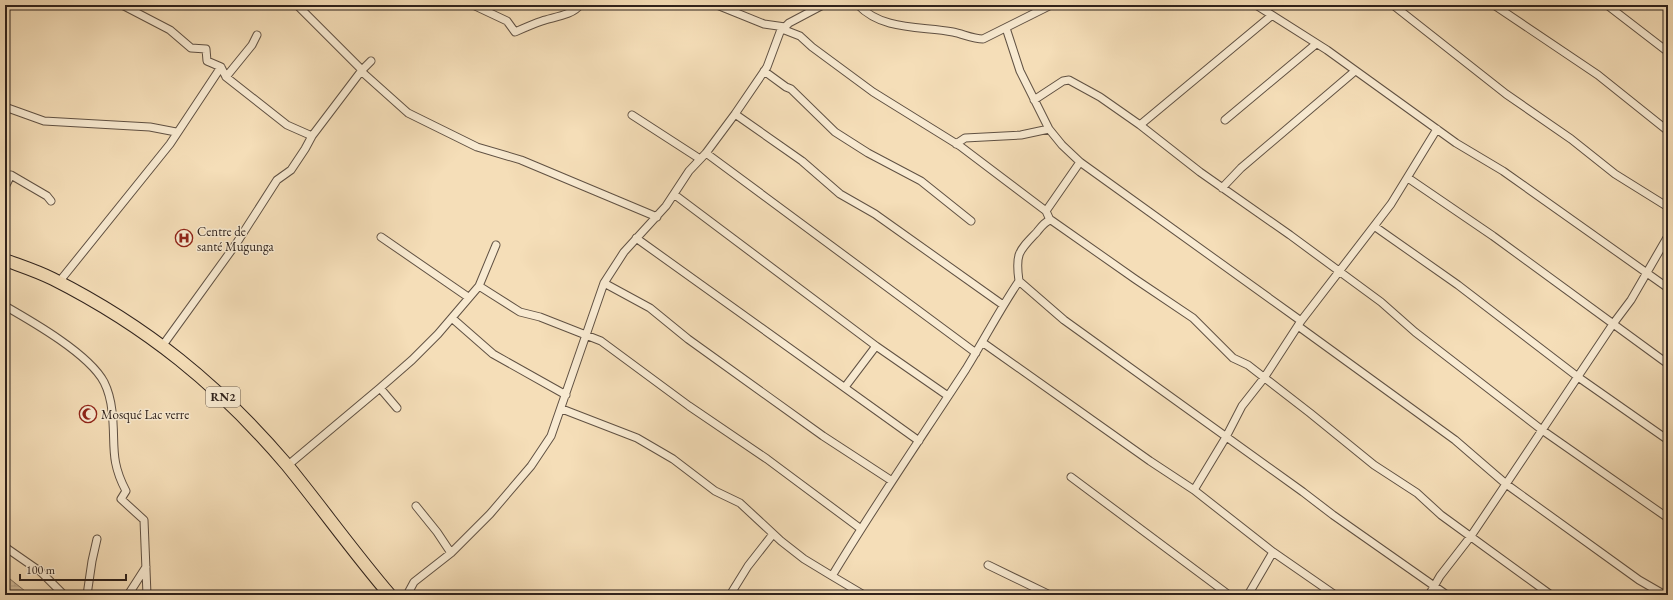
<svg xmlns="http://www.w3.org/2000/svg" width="1673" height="600" font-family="'EB Garamond',serif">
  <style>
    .wetland { fill: url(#wetland-marsh); stroke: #81705c }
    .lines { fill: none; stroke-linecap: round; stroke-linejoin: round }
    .minor-casing { stroke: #605143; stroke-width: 9 }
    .trunk-casing { stroke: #2f221c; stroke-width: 14 }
    .minor { stroke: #f8ead1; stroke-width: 7 }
    .trunk { stroke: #f5deb8; stroke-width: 12 }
    .labels { text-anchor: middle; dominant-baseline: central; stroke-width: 3; stroke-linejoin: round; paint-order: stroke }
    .shield { fill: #f8ead1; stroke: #6b5e52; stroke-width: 1 }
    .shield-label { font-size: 12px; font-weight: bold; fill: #2f221c }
    .poi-label { font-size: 13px; fill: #2f221c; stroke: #f8ead1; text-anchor: start }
  </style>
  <defs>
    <pattern id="wetland-marsh" width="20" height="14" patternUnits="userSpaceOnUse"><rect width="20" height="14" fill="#d3be9d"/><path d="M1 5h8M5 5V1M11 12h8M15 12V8" fill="none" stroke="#b5a387"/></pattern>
  </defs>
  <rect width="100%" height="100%" fill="#f5deb8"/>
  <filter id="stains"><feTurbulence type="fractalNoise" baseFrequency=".005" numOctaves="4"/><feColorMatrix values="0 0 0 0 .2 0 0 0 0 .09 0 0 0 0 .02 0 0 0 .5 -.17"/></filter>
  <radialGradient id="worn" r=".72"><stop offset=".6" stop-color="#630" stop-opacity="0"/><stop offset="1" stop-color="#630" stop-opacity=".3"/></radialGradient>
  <path class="wetland" d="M5 575 30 595H5Z"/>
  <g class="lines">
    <defs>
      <path id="minor" d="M122 5 170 30 191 48 206 49 207 61 221 67 226 77 287 125 312 136
        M297 5 362 70
        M473 5 507 21 515 32C524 28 533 24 542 21 554 17 573 15 580 5
        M717 5 764 24 785 27
        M858 5C883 31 921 26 953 32 963 34 973 39 983 39L1051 5
        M1256 5 1327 50 1456 143 1503 171 1668 288
        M1393 5 1506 94 1571 139 1615 174 1668 207
        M1494 5 1598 75 1668 131
        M1607 5 1668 52
        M1006 28 1020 71 1049 129 1062 145 1080 162 1301 321
        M782 29 800 36 812 47 873 92 960 146 1046 211 1050 220
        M361 71 408 113 477 147 521 160 657 217
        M764 71 786 87 791 89 835 132 868 153 921 181 971 221
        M226 77 252 45 257 35
        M1034 100 1063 81 1069 80 1100 97 1140 125 1200 172 1290 235 1381 302 1415 332 1542 430 1668 518
        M5 107 44 121 150 127 176 132
        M735 114 802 161 840 194 875 214 1003 305
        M632 115 700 159
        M1225 120 1316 44
        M1140 125 1271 16
        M956 144 965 138 1021 135 1049 129
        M706 153 976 353
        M1408 178 1493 236 1668 364
        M5 187 11 175 47 196 51 201
        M1222 188 1241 168 1355 71
        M675 195 876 346 948 396
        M1046 211 1080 162
        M1374 226 1458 285 1578 377 1668 440
        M381 237 468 297
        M636 238 919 441
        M1019 281 1064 320 1303 492 1333 515 1447 595
        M59 282 170 144 221 67
        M604 283 650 308 688 339 823 436 892 481
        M479 286 520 312 540 317 601 341 689 406 767 459 861 529
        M5 306C33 322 89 354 104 382 108 390 111 402 112 411 116 444 109 459 126 491L121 499 144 520 147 595
        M453 319 493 354 566 395
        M1298 326 1455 440 1506 484 1639 580 1665 595
        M982 342 1150 461 1194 490 1273 552 1248 595
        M163 345 236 244 277 180 291 170 305 149 312 136 362 70 371 61
        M845 387 876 346
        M380 388 397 408
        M562 409 637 438 673 459 715 491 740 503 781 541 804 559 832 576
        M287 466 380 388 412 360 438 334 479 286 496 245
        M1071 477 1229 595
        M1194 490 1226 437 1242 406 1264 378 1301 321 1391 204 1437 129
        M416 506 437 532 451 553
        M5 547 41 572 64 595
        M1273 552 1335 595
        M988 565 1050 595
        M87 595 92 561 97 539
        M128 595 146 567
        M407 595 414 582 451 553 490 514 531 466 551 436 604 283 624 252 666 206 689 171 706 153 735 114 767 67 780 32 789 23 823 5
        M730 595 748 566 773 534
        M864 595 832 576C874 506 921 438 966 369 984 340 1000 309 1019 281 1015 253 1019 251 1037 232 1041 227 1045 221 1051 220L1135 279 1193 318 1233 358 1248 365 1310 413 1374 465 1417 493 1441 515 1551 595
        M1429 595 1440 576 1471 536 1506 484 1613 324 1631 300 1668 236"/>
      <path id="trunk" d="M5 260C21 266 37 271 53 279 146 326 219 385 287 465 322 508 354 553 390 595"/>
    </defs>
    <use href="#minor" class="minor-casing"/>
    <use href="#trunk" class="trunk-casing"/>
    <use href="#minor" class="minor"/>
    <use href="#trunk" class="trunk"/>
  </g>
  <defs>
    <symbol id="hospital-ring" viewBox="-11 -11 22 22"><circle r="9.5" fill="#f8ead1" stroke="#8f2418" stroke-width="1.5"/><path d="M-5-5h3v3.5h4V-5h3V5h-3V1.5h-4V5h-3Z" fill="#8f2418"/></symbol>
    <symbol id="mosque-ring" viewBox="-11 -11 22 22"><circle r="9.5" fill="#f8ead1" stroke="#8f2418" stroke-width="1.5"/><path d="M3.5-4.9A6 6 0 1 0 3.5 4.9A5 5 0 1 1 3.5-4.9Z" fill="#8f2418"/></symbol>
  </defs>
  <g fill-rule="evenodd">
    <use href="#hospital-ring" x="174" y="228" width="20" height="20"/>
    <use href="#mosque-ring" x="78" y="404" width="20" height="20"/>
  </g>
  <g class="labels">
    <rect class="shield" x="206" y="387" width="34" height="20" rx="3"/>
    <g class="shield-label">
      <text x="223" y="397">RN2</text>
    </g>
    <g class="poi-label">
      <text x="197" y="231">Centre de<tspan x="197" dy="15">santé Mugunga</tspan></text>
      <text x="101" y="414">Mosqué Lac verre</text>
    </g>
  </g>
  <rect width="1673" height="600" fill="none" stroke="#f5deb8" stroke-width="20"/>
  <rect x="6" y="6" width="1661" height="588" fill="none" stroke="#2f221c" stroke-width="2"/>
  <rect x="10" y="10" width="1653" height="580" fill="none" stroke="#2f221c"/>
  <path d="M20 574v6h106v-6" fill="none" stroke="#2f221c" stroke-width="2"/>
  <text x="26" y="574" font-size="12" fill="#2f221c" stroke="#f8ead1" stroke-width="3" paint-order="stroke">100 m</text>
  <rect width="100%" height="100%" filter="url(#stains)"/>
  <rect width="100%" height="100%" fill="url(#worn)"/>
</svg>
